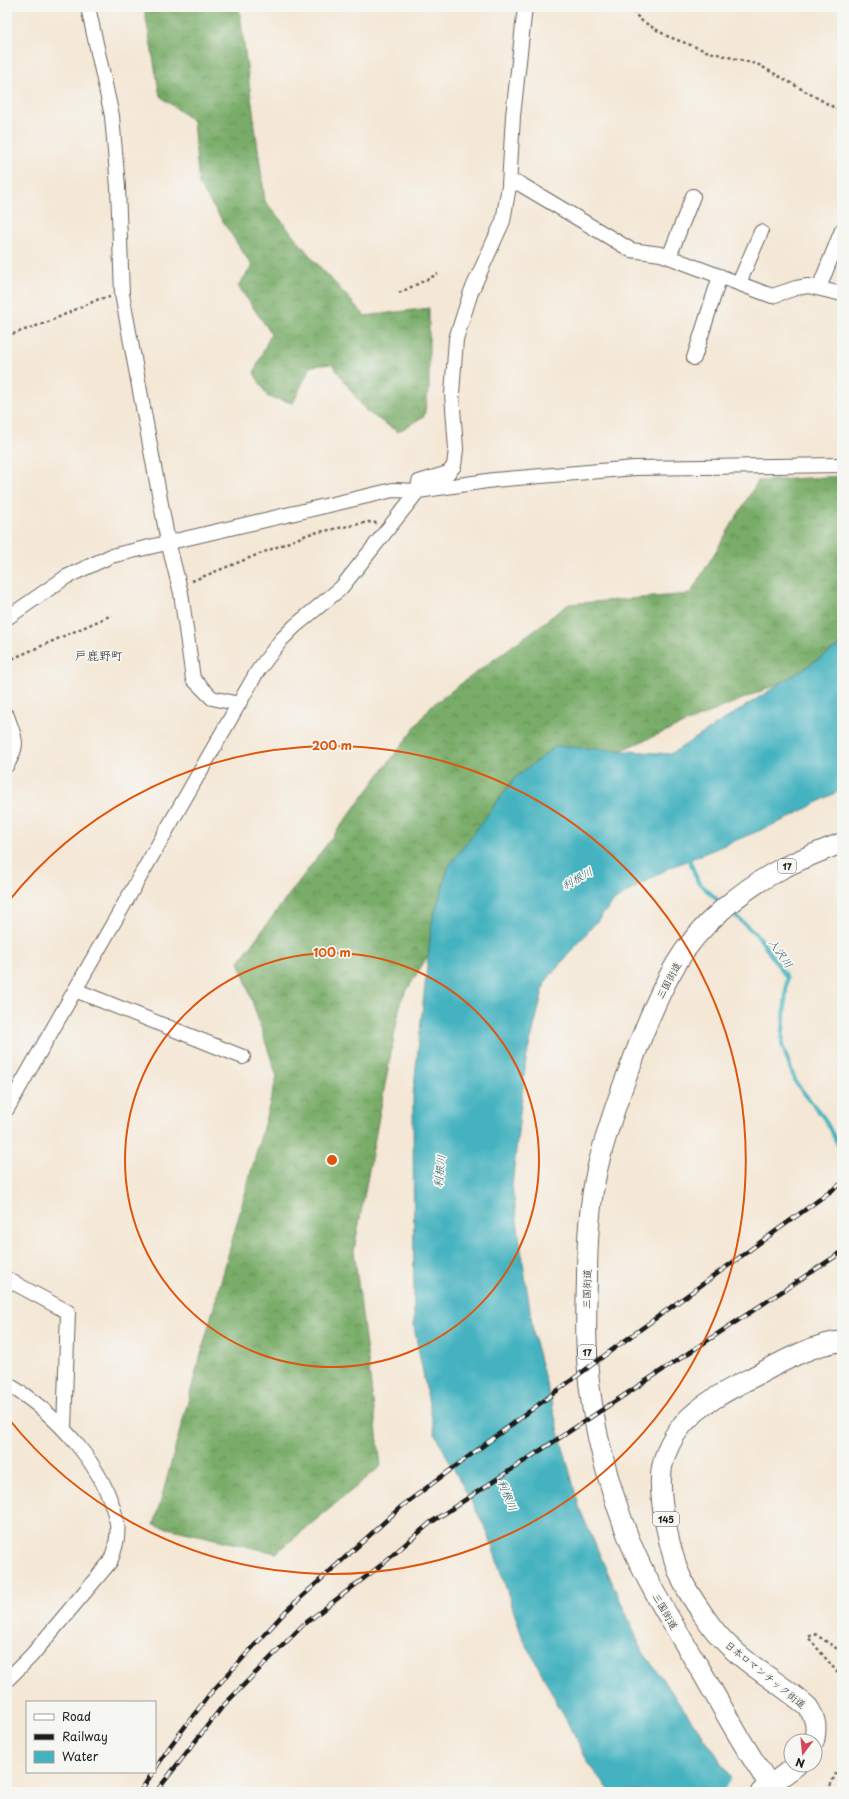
<svg xmlns="http://www.w3.org/2000/svg" width="849" height="1799" font-family="'Playpen Sans','Klee One',sans-serif">
  <style>
    .forest { fill: url(#forest-crowns); stroke: #4a6442 }
    .water { fill: #44b2c0; stroke: #30676e }
    .pier { fill: #f4e7d5 }
    .lines { fill: none; stroke-linecap: round; stroke-linejoin: round }
    .stream { stroke: #44b2c0; stroke-width: 4 }
    .minor-casing { stroke: #68635d; stroke-width: 16 }
    .highway-casing { stroke: #68635d; stroke-width: 22 }
    .path { stroke: #68635d; stroke-width: 2.5; stroke-dasharray: 3 3; stroke-linecap: butt }
    .minor { stroke: #fff; stroke-width: 14 }
    .highway { stroke: #fff; stroke-width: 20 }
    .rail-casing { stroke: #1c1c1c; stroke-width: 4.5 }
    .rail { stroke: #f6f6f2; stroke-width: 3; stroke-dasharray: 9; stroke-linecap: butt }
    .ring { fill: none; stroke: #de560d; stroke-width: 2 }
    .labels { text-anchor: middle; dominant-baseline: central; stroke-width: 3.5; stroke-linejoin: round; paint-order: stroke }
    .shield { fill: #f6f6f2; stroke: #5d5d5c; stroke-width: 1 }
    .shield-label { font-size: 9px; font-weight: bold; fill: #1c1c1c }
    .street-label { font-size: 10px; fill: #1c1c1c; stroke: #f6f6f2 }
    .water-label { font-size: 11px; font-style: italic; fill: #2e6066; stroke: #f6f6f2 }
    .quarter-label { font-size: 12px; fill: #1c1c1c; stroke: #f6f6f2 }
    .centre { fill: #de560d; stroke: #f6f6f2; stroke-width: 2 }
    .ring-label { font-size: 12px; text-anchor: middle; font-weight: bold; fill: #de560d; stroke: #f6f6f2; stroke-width: 3.5; stroke-linejoin: round; paint-order: stroke }
  </style>
  <defs>
    <pattern id="forest-crowns" width="20" height="18" patternUnits="userSpaceOnUse"><rect width="20" height="18" fill="#78ac68"/><path d="M2 6a3 3 0 1 1 6 0M12 15a3 3 0 1 1 6 0" fill="none" stroke="#628b55"/></pattern>
  </defs>
  <rect width="100%" height="100%" fill="#f6f6f2"/>
  <filter id="ink" filterUnits="userSpaceOnUse"><feTurbulence type="fractalNoise" baseFrequency=".025" numOctaves="2"/><feDisplacementMap in="SourceGraphic" scale="8" xChannelSelector="R" yChannelSelector="G"/><feConvolveMatrix kernelMatrix="1 2 1 2 8 2 1 2 1" color-interpolation-filters="sRGB"/></filter>
  <filter id="wash" filterUnits="userSpaceOnUse"><feTurbulence type="fractalNoise" baseFrequency=".012" numOctaves="4" result="noise"/><feDisplacementMap in="SourceGraphic" scale="16" xChannelSelector="R" yChannelSelector="G"/><feGaussianBlur stdDeviation="0.9" result="paint"/><feColorMatrix in="noise" values="0 0 0 0 0 0 0 0 0 0 0 0 0 0 0 0 0 1.4 0 .05"/><feComposite in="paint" operator="in"/></filter>
  <g filter="url(#wash)">
    <rect width="100%" height="100%" fill="#f4e7d5"/>
    <path class="forest" d="M144 7H239L265 201 312 258 365 316 429 308V389L424 416 398 432 366 411 332 364 311 366 293 403 268 397 254 373 271 333 238 286 252 266 199 185 193 121 160 96Z
      M842 476V657L529 789 401 1000 354 1250 381 1466 276 1553 154 1525 277 1077 239 961 431 706 569 604 690 594 758 481Z"/>
    <path class="water" d="M842 644V789L787 819 667 869 615 900 545 982 526 1060 512 1186 534 1338 580 1510 643 1652 716 1754 740 1792H611L592 1769 522 1636 487 1531 435 1434 414 1327 413 1095 432 922 449 866 515 778 556 746 671 754Z"/>
    <path class="pier" d="M732 1776 742 1791V1792H723Z"/>
    <g class="lines">
      <path class="stream" d="M688 856 698 882 721 903
        M729 910 758 936 787 978 782 1045 796 1083 824 1118 842 1152"/>
    </g>
  </g>
  <g filter="url(#ink)">
    <g class="lines">
      <defs>
        <path id="minor" d="M88 7 112 116 118 187 122 294 168 542 181 593 193 679 212 698 239 704
          M509 182 520 184 631 250 661 254 772 296 796 288 808 286 842 294
          M669 257 693 196
          M739 283 761 232
          M819 288 842 230
          M694 358 720 276
          M7 618 66 577 111 556 393 490 418 491 419 482 448 473 454 466 456 449 452 394 456 339 471 292 503 221 509 186 513 116 525 7
          M7 716C15 739 20 743 7 765
          M75 990 243 1057
          M7 1109 257 672 281 640 295 626 341 588 418 491 494 480 635 468 842 465
          M7 1279 68 1312 64 1429
          M7 1384C55 1412 106 1467 117 1523 119 1536 115 1550 110 1562L31 1656 7 1680"/>
        <path id="highway" d="M814 1741C817 1727 816 1719 808 1707 776 1679 734 1659 709 1623 700 1610 689 1595 682 1580 670 1554 657 1495 662 1467 665 1452 673 1436 683 1424 702 1403 728 1390 753 1377 782 1362 810 1345 842 1341
          M761 1792 797 1765
          M775 1792C748 1755 726 1714 703 1674 677 1630 648 1587 629 1539 611 1492 596 1440 590 1390 585 1353 586 1316 587 1279 587 1243 589 1206 597 1170 606 1132 619 1095 633 1060 645 1027 658 994 676 964 698 926 742 889 781 869 800 859 821 851 842 843"/>
      </defs>
      <use href="#minor" class="minor-casing"/>
      <use href="#highway" class="highway-casing"/>
      <path class="path" d="M628 7 642 21 667 36 706 51 759 65 842 112
        M399 293 438 274
        M7 336 48 322 99 299 110 297
        M192 581 309 534 369 522 377 523
        M7 661 112 615
        M842 1652 815 1634 808 1637 837 1672 842 1685
        M829 1792 831 1784 842 1760"/>
      <use href="#minor" class="minor"/>
      <use href="#highway" class="highway"/>
      <defs>
        <path id="rail" d="M155 1769 171 1745 209 1695 286 1611 402 1506 612 1350 842 1183
          M140 1792 153 1772
          M156 1792 222 1707 303 1625 380 1566 430 1523 842 1252"/>
      </defs>
      <use href="#rail" class="rail-casing"/>
      <use href="#rail" class="rail"/>
    </g>
  </g>
  <g class="ring">
    <circle cx="332" cy="1160" r="207"/>
    <path d="M8 902A414 414 0 1 1 8 1418"/>
  </g>
  <g class="labels">
    <g class="shield">
      <rect x="778" y="859" width="18" height="14" rx="3"/>
      <rect x="578" y="1345" width="18" height="14" rx="3"/>
      <rect x="653" y="1512" width="26" height="14" rx="3"/>
    </g>
    <g class="shield-label">
      <text x="787" y="866">17</text>
      <text x="587" y="1352">17</text>
      <text x="666" y="1519">145</text>
    </g>
    <g class="street-label">
      <text transform="translate(668 980) rotate(-62)">三国街道</text>
      <text transform="translate(586 1289) rotate(-89)">三国街道</text>
      <text transform="translate(666 1611) rotate(60)">三国街道</text>
      <text transform="translate(766 1674) rotate(39)">日本ロマンチック街道</text>
    </g>
    <g class="water-label">
      <text transform="translate(577 878) rotate(-29)">利根川</text>
      <text transform="translate(781 953) rotate(55)">入沢川</text>
      <text transform="translate(439 1171) rotate(-84)">利根川</text>
      <text transform="translate(508 1495) rotate(68)">利根川</text>
    </g>
    <g class="quarter-label">
      <text x="99" y="655">戸鹿野町</text>
    </g>
  </g>
  <circle cx="332" cy="1160" r="6" class="centre"/>
  <g class="ring-label">
    <text x="332" y="750">200 m</text>
    <text x="332" y="957">100 m</text>
  </g>
  <rect width="849" height="1799" fill="none" stroke="#f6f6f2" stroke-width="24"/>
  <rect x="26" y="1701" width="130" height="72" fill="#f6f6f2" stroke="#9f9f9c"/>
  <rect x="34" y="1714" width="20" height="6" fill="#ffffff" stroke="#9f9f9c"/>
  <text x="62" y="1721" font-size="12" fill="#1c1c1c">Road</text>
  <rect x="34" y="1734" width="20" height="6" fill="#1c1c1c" stroke="#9f9f9c"/>
  <text x="62" y="1741" font-size="12" fill="#1c1c1c">Railway</text>
  <rect x="34" y="1751" width="20" height="12" fill="#44b2c0" stroke="#9f9f9c"/>
  <text x="62" y="1761" font-size="12" fill="#1c1c1c">Water</text>
  <g transform="translate(803 1753) rotate(196)"><circle r="19" fill="#f6f6f2" stroke="#9f9f9c"/>
  <path d="M0-3L7 15L0 10L-7 15Z" fill="#d1495b"/>
  <text y="-6" font-size="11" font-weight="bold" text-anchor="middle" fill="#1c1c1c">N</text>
  </g>
</svg>
